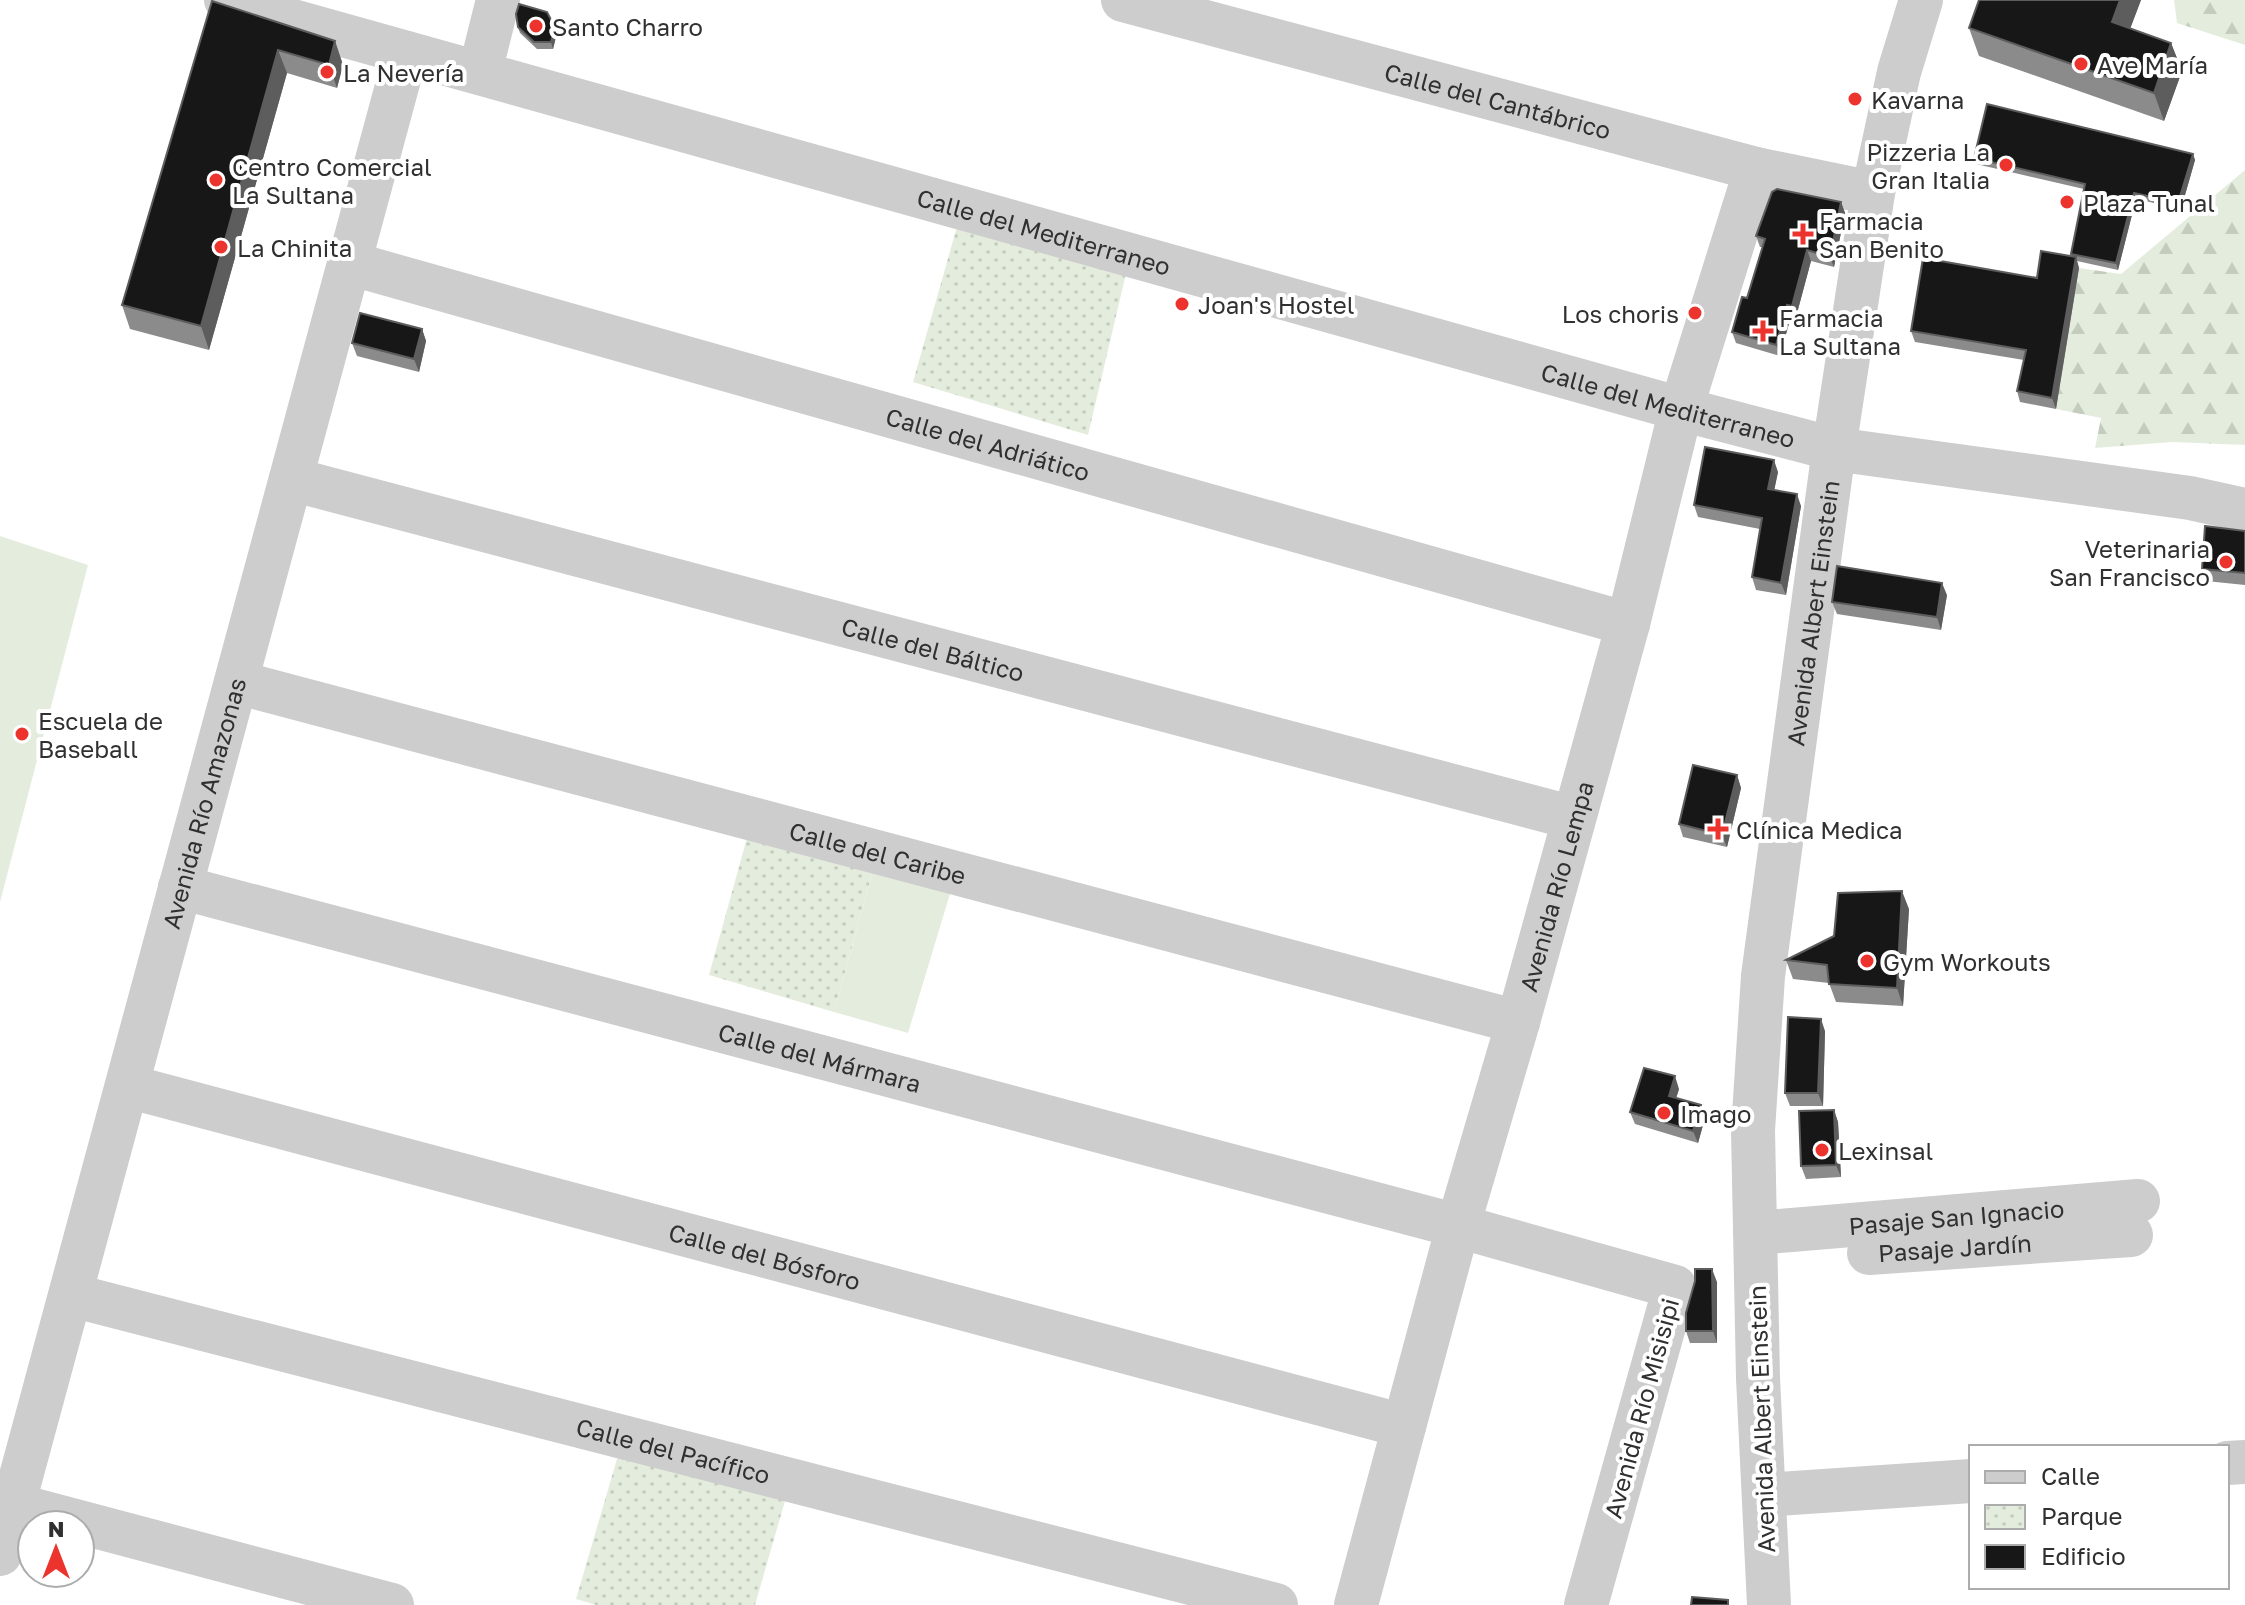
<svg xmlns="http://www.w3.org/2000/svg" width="2245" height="1605" font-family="'Golos Text',sans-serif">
<defs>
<pattern id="forest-firs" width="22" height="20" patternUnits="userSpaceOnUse" patternTransform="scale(2)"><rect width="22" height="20" fill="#e4eddd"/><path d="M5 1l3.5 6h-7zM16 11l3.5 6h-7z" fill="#c4ccbe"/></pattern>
<pattern id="park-dots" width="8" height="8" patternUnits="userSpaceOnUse" patternTransform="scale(2)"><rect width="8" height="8" fill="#e4eddd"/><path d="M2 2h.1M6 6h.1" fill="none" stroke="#c4ccbe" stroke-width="1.8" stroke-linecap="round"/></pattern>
</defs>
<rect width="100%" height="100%" fill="#fff"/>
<path fill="url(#forest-firs)" d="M2174 0H2245V45L2177 23Z
M2245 170V445L2172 442 2095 448 2101 418 2056 409 2079 268 2121 274Z"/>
<path fill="url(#park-dots)" d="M960 216 1129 261 1088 435 913 382Z
M750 827 875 863 834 1012 709 975Z
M624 1435 791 1480 755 1605H596L576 1599Z"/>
<path fill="#e4eddd" d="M0 536 88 565 0 902Z
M875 863 953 884 908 1033 834 1012Z"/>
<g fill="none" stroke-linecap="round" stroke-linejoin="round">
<g stroke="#cdcdcd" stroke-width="44">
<path id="s1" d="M226 0 282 18 1681 409 1834 449 2190 498 2245 510"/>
<path id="s2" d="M1123 0 1756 169 1873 193"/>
<path d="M480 72 498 0"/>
<path id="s3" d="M349 263 1628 624"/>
<path id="s4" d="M291 479 1574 818"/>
<path id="s5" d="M236 682 1518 1022"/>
<path id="s6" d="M180 887 1458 1226 1675 1287 1586 1605"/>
<path id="s7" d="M127 1086 1404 1426"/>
<path id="s8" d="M1755 1233 2138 1201"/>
<path id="s9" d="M1869 1253 2131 1235"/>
<path id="s10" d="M71 1295 1276 1605"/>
<path d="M2227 1463 2245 1462"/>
<path d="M1764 1495 1971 1481"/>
<path d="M0 1501 392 1605"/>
<path id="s11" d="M0 1554 406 53"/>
<path id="s12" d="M1356 1605 1458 1226 1518 1022 1628 624 1681 409 1756 169"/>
<path id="s13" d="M1769 1605 1758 1378 1753 1130 1763 976 1834 449 1873 193 1899 72 1921 0"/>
</g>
</g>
<path fill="#8b8b8b" d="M1979 0H2141L2130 29 2171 43 2182 71 2164 121 1979 56 1969 28Z
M212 1 335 41 343 65 337 88 287 73 209 350 130 329 122 305Z
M518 27H555L557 33 553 49H537L520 33Z
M2193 154 2195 160 2181 209 2136 199 2118 270 2077 261 2079 268 2056 409 2020 402 2017 391 2024 360 1915 342 1911 331 2037 278 2072 257 2071 254 2084 189 1976 164 1974 158Z
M1841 202 1845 213 1834 267 1811 261 1796 317 1791 316 1780 356 1736 343 1732 332 1747 298 1762 247H1760L1756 236Z
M422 329 426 341 419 372 357 356 352 343Z
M1778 472 1774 490 1801 506 1786 595 1756 590 1752 577 1760 529 1698 517 1694 505Z
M2245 531V585L2206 581 2202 569Z
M1947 595 1941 630 1837 614 1832 602Z
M1737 775 1741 788 1727 847 1683 837 1679 824Z
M1909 909 1903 1006 1836 1002 1829 983 1793 979 1786 960Z
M1825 1031 1823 1106H1790L1785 1093Z
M1679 1089 1676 1098 1701 1105 1705 1118 1698 1143 1635 1124 1630 1112Z
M1834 1110 1838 1122 1841 1177 1806 1179 1801 1166Z
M1717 1282V1343H1690L1686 1331Z"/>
<path fill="#5d5d5d" d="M2120 0H2141L2122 50 2112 22Z
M555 27 557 33 553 49 551 42Z
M335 41 343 65 337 88 329 65Z
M2171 43 2182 71 2164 121 2154 93Z
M278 50 287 73 209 350 201 326Z
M2193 154 2195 160 2181 209 2178 203Z
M2134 193 2136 199 2118 270 2116 263Z
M1841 202 1845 213 1834 267 1830 257Z
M1807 250 1811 261 1796 317 1792 306Z
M2076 257 2079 268 2056 409 2052 398Z
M1787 305 1791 316 1780 356 1776 345Z
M422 329 426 341 419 372 414 359Z
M1774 460 1778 472 1772 501 1768 489Z
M1797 494 1801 506 1786 595 1781 583Z
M1942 583 1947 595 1941 630 1937 617Z
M1737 775 1741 788 1727 847 1722 835Z
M1902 891 1909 909 1903 1006 1897 988Z
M1821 1019 1825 1031 1823 1106 1818 1093Z
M1675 1076 1679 1089 1673 1108 1669 1096Z
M1701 1105 1705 1118 1698 1143 1693 1131Z
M1834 1110 1838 1122 1841 1177 1836 1165Z
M1712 1269 1717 1282V1343L1713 1331Z"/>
<path fill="#171717" stroke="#5d5d5d" stroke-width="2" d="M1979 0H2120L2112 22 2171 43 2154 93 1969 28Z
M212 1 335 41 329 65 278 50 201 326 122 305Z
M519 4 547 12 555 27 551 42H534L518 27 516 14Z
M1987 104 2193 154 2178 203 2134 193 2116 263 2071 254 2085 184 1974 158Z
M1777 189 1841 202 1830 257 1807 250 1792 306 1787 305 1776 345 1732 332 1742 297 1747 298 1765 239 1756 236 1772 192Z
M2041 251 2076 257 2052 398 2017 391 2026 350 1911 331 1923 258 2037 278Z
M360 313 422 329 414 359 352 343Z
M1705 447 1774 460 1768 489 1797 494 1781 583 1752 577 1762 518 1694 505Z
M2205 526 2245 531V573L2202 569Z
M1837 566 1942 583 1937 617 1832 602Z
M1693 765 1737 775 1722 835 1679 824Z
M1902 891 1897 988 1829 984 1827 965 1786 960 1834 936 1838 893Z
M1788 1017 1821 1019 1818 1093H1785Z
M1644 1068 1675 1076 1669 1096 1701 1105 1693 1131 1630 1112Z
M1834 1110 1836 1165 1801 1166 1799 1111Z
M1695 1269H1712L1713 1331H1686V1313L1695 1281Z
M1692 1597 1728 1600V1605H1691Z"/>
<g fill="#ec332d" stroke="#fff" stroke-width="3">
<circle cx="536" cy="26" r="8"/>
<circle cx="2081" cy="64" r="8"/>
<circle cx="327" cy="72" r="8"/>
<circle cx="1855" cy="99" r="8"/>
<circle cx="2006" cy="165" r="8"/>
<circle cx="216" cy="180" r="8"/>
<circle cx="2067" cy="202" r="8"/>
<path d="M1799 222h8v8h8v8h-8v8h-8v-8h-8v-8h8z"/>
<circle cx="221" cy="247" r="8"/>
<circle cx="1182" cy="304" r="8"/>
<circle cx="1695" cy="313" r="8"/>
<path d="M1759 319h8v8h8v8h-8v8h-8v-8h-8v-8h8z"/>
<circle cx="2226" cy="562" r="8"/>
<circle cx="22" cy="734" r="8"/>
<path d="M1714 817h8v8h8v8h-8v8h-8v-8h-8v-8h8z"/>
<circle cx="1867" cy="961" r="8"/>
<circle cx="1664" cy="1113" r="8"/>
<circle cx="1822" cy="1150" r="8"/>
</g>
<g text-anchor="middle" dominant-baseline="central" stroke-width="8" stroke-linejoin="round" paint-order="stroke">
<g font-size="24" fill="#303030" stroke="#fff" text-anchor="start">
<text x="552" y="26">Santo Charro</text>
<text x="2097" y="64">Ave María</text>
<text x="343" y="72">La Nevería</text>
<text x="1871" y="99">Kavarna</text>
<text x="1990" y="151" text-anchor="end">Pizzeria La<tspan x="1990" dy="28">Gran Italia</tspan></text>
<text x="232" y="166">Centro Comercial<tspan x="232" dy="28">La Sultana</tspan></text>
<text x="2083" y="202">Plaza Tunal</text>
<text x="1819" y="220">Farmacia<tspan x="1819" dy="28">San Benito</tspan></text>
<text x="237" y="247">La Chinita</text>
<text x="1198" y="304">Joan's Hostel</text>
<text x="1679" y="313" text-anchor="end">Los choris</text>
<text x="1779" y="317">Farmacia<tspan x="1779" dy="28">La Sultana</tspan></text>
<text x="2210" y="548" text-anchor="end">Veterinaria<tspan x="2210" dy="28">San Francisco</tspan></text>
<text x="38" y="720">Escuela de<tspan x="38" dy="28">Baseball</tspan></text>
<text x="1736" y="829">Clínica Medica</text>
<text x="1883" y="961">Gym Workouts</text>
<text x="1680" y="1113">Imago</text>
<text x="1838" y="1150">Lexinsal</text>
</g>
<g font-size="24" fill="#303030" stroke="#fff">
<text stroke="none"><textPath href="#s2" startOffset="388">Calle del Cantábrico</textPath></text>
<text stroke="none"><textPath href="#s1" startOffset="850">Calle del Mediterraneo</textPath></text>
<text stroke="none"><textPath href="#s1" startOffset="1498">Calle del Mediterraneo</textPath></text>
<text stroke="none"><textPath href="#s3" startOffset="664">Calle del Adriático</textPath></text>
<text stroke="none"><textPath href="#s13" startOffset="996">Avenida Albert Einstein</textPath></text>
<text stroke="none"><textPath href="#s4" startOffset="664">Calle del Báltico</textPath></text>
<text stroke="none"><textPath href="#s11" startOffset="778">Avenida Río Amazonas</textPath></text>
<text stroke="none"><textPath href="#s5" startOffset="664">Calle del Caribe</textPath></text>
<text stroke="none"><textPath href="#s12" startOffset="746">Avenida Río Lempa</textPath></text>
<text stroke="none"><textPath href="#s6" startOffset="662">Calle del Mármara</textPath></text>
<text stroke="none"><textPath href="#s8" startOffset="202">Pasaje San Ignacio</textPath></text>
<text stroke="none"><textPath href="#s9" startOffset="86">Pasaje Jardín</textPath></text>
<text stroke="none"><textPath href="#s7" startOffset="660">Calle del Bósforo</textPath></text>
<text transform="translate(1641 1408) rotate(-75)">Avenida Río Misisipi</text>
<text transform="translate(1761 1419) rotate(-92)">Avenida Albert Einstein</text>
<text stroke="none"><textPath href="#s10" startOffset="622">Calle del Pacífico</textPath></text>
</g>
</g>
<rect x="1969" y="1445" width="260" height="144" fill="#ffffff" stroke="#acacac" stroke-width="2"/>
<rect x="1985" y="1471" width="40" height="12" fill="#cdcdcd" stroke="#acacac" stroke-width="2"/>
<text x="2041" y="1485" font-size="24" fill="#303030">Calle</text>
<rect x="1985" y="1505" width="40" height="24" fill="url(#park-dots)" stroke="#acacac" stroke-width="2"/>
<text x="2041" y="1525" font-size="24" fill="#303030">Parque</text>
<rect x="1985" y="1545" width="40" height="24" fill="#171717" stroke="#acacac" stroke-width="2"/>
<text x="2041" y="1565" font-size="24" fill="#303030">Edificio</text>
<g transform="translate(56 1549)"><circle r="38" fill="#ffffff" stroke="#acacac" stroke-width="2"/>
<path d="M0-6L14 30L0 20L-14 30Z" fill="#ec332d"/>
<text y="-12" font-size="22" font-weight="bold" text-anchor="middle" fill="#303030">N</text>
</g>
</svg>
